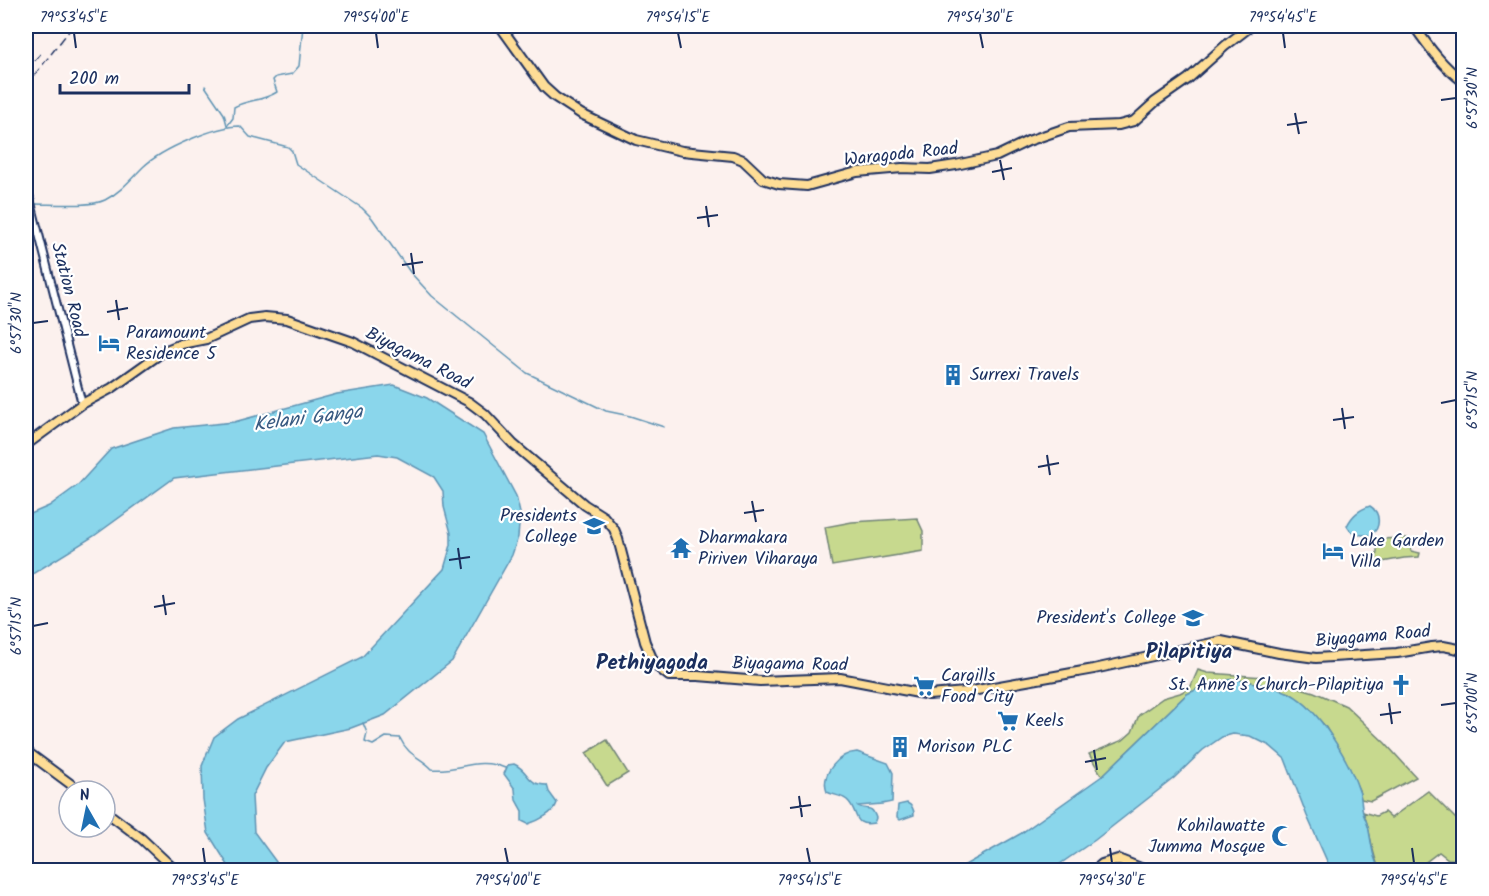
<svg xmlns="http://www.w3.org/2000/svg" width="1489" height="896" font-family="Kalam,sans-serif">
<rect width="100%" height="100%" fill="#fcf1ee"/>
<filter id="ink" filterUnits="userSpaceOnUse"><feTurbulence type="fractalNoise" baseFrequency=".0167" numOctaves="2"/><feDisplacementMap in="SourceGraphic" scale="12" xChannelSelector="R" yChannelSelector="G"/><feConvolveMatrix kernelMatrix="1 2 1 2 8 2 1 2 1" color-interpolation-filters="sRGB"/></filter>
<g filter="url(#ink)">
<path fill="#c7d98e" stroke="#718476" stroke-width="1.5" d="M917 518 923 531V551L832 566 825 527 852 522Z
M1407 538 1411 551 1420 553 1419 557 1404 558 1376 563 1378 539Z
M1198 670 1208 673 1264 677 1314 692 1346 706 1385 743 1416 777 1371 801 1361 799 1359 790 1342 754 1325 726 1307 706 1290 693 1255 683 1233 679 1187 694 1102 776 1089 754 1123 740 1132 732 1139 715 1163 698 1180 693 1190 688Z
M607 740 628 773 607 786 586 753Z
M1428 791 1463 826V870H1462V864L1456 859H1448L1439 852 1422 865 1426 870H1380C1370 851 1372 832 1363 812L1376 816 1384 812 1391 818Z"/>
<path fill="#8ad6eb" stroke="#5e93b3" stroke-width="1.5" d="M394 385 427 398 483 434 516 496 520 513 518 537 512 555 452 661 385 715 351 728 285 742 266 768 252 796 254 832 282 870H231L208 833 203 799 202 766 214 737 238 719 362 657 444 569 451 545V533L444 507 443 491 434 477 397 457 378 454 174 478 94 536 26 578V516L49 506 78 485 111 449 174 428 234 422 337 394Z
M1370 506C1381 513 1381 528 1371 535 1361 535 1352 536 1347 526 1352 515 1359 510 1370 506Z
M1233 679C1251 682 1274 685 1291 694 1319 709 1349 760 1359 791 1362 798 1361 806 1363 813 1365 819 1368 824 1369 831 1372 845 1372 857 1380 870H1331L1307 816 1285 759 1270 746 1250 736 1233 734 1222 737 1203 750 1174 778 1095 840 1051 870H956L1020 834 1102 776 1187 694 1206 685Z
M857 752 888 763 893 773 892 802 882 804 858 806C867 812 871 803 876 818L874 823C853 827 859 814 849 802 844 795 834 796 827 792 820 774 839 753 857 752Z
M514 764C530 771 526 785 547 785L549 792 557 803C554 813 538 821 528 824L522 821V811L516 800 515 789 504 774 508 765Z
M907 803C912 805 914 810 914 815L900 820 897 817 898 805Z"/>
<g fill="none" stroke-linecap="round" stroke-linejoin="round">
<path stroke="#5e93b3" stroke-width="1.5" d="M205 86 224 114 227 125
M227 126 233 118 234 107C249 99 261 102 277 92L273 80 276 77 292 74 299 66 303 26
M26 204H27
M35 204C52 204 91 207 105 200 121 192 131 179 143 167 162 149 215 126 240 126L250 137 288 147 292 151 296 164 362 208 372 218 410 272 432 296 527 373 606 411 630 416 664 427
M363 723 367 733 365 742 373 745 386 737 400 738C408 756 421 757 432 769 457 772 477 756 505 768"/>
<defs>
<path id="tertiary" d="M26 183 82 404"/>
<path id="primary" d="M500 26 544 87 555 97 581 114 636 140 682 151 733 156 743 160 763 179 779 184 807 186 857 172 902 168 930 169 956 165 997 156 1028 141 1069 127 1119 125 1134 121 1155 102 1188 79 1225 46 1251 26
M1414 26C1428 46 1443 67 1464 82
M26 445 82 404 112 388 164 351 181 344 206 339 249 319 265 317 287 319 353 342 469 402 485 414 513 444 585 505 604 517 614 529 618 539 645 642 655 665 669 676H698L760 681 840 678 929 695 966 692 1094 669 1221 641 1279 653 1316 658 1397 653 1432 647 1443 646 1464 650
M26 751 80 791
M105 811 142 839 175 870
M1095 870 1102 864 1118 859 1146 870"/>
</defs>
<use href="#tertiary" stroke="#1b2f5e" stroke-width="10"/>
<use href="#primary" stroke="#1b2f5e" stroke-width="12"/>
<use href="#tertiary" stroke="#fff" stroke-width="6"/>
<use href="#primary" stroke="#fedd96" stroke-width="8"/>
<path stroke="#1b2f5e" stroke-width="1.5" stroke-dasharray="9 4.5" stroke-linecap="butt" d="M26 71 43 51
M26 86 73 26"/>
</g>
</g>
<path fill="none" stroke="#1b2f5e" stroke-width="2" d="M74 33 76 48M376 33 378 48M678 33 681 48M980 33 983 48M1283 33 1285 48M1441 100 1456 98M1295 113 1299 134M1287 125 1307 122M1000 160 1004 180M992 172 1012 168M706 206 709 227M697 218 718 215M411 253 414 274M402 265 423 262M116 300 119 320M107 312 128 308M33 323 48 321M1441 403 1456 400M1342 408 1345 429M1333 420 1354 417M1047 455 1050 475M1038 467 1059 463M752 501 756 522M744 513 764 510M458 548 461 569M449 560 470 557M163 595 166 615M154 607 175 603M33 626 48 623M1389 703 1392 724M1441 705 1456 703M1380 715 1401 712M1094 750 1097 770M1085 762 1106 758M799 796 802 817M790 808 811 805M203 848 205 863M505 848 508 863M807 848 810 863M1110 848 1112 863M1412 848 1414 863"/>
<defs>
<symbol id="hotel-bare" viewBox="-9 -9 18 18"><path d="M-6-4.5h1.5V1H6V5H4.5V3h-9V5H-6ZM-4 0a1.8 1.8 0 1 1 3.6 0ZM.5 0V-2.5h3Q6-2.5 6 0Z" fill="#1f6fb2" stroke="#fff" stroke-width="2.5" paint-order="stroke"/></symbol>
<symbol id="building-bare" viewBox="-9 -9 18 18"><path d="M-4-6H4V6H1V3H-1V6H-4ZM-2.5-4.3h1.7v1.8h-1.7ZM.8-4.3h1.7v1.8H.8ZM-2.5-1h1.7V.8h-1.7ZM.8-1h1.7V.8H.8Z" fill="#1f6fb2" stroke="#fff" stroke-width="2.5" paint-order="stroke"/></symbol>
<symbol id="school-bare" viewBox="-9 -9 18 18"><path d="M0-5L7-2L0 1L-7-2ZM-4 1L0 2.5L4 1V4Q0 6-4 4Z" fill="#1f6fb2" stroke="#fff" stroke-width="2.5" paint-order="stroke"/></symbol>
<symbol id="temple-bare" viewBox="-9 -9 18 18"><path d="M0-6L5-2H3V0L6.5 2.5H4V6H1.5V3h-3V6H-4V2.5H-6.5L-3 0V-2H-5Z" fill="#1f6fb2" stroke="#fff" stroke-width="2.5" paint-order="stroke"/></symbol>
<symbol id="church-bare" viewBox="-9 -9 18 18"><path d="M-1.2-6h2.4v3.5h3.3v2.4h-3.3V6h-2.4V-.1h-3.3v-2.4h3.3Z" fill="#1f6fb2" stroke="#fff" stroke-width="2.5" paint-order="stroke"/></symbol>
<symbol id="supermarket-bare" viewBox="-9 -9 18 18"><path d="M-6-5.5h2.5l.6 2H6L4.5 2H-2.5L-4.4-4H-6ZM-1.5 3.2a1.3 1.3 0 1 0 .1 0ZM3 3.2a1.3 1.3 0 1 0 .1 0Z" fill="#1f6fb2" stroke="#fff" stroke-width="2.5" paint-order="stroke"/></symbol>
<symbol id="mosque-bare" viewBox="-9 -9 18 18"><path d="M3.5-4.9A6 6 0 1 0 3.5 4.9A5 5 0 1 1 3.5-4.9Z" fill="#1f6fb2" stroke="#fff" stroke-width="2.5" paint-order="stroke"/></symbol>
</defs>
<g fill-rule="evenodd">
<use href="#hotel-bare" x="94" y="328" width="30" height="30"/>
<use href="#building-bare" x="938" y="360" width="30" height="30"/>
<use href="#school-bare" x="579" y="511" width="30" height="30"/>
<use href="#temple-bare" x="666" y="533" width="30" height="30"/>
<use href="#hotel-bare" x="1318" y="536" width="30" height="30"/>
<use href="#school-bare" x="1178" y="603" width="30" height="30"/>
<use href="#church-bare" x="1386" y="670" width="30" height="30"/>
<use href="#supermarket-bare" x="909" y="671" width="30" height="30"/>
<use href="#supermarket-bare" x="993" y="706" width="30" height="30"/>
<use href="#building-bare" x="885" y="732" width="30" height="30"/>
<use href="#mosque-bare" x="1267" y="821" width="30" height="30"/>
</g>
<g text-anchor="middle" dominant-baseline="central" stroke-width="4.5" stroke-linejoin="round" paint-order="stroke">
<g font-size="18" fill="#1b2f5e" stroke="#fff">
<text transform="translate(901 155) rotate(-6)">Waragoda Road</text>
<text transform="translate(68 290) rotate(76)">Station Road</text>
<text transform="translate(418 359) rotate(27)">Biyagama Road</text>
<text transform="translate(1373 637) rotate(-5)">Biyagama Road</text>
<text transform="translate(790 665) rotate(1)">Biyagama Road</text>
</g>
<g font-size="18" fill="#1b2f5e" stroke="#fff" text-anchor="start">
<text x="126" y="333">Paramount<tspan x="126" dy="21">Residence 5</tspan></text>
<text x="970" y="375">Surrexi Travels</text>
<text x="577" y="516" text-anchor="end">Presidents<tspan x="577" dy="21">College</tspan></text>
<text x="698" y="538">Dharmakara<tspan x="698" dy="21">Piriven Viharaya</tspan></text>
<text x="1350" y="541">Lake Garden<tspan x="1350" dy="21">Villa</tspan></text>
<text x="1176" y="618" text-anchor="end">President's College</text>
<text x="941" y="676">Cargills<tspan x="941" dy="21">Food City</tspan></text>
<text x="1384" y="685" text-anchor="end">St. Anne’s Church-Pilapitiya</text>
<text x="1025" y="721">Keels</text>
<text x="917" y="747">Morison PLC</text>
<text x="1265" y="826" text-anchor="end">Kohilawatte<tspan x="1265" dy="21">Jumma Mosque</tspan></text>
</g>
<g font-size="20" font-style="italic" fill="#375981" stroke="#fff">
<text transform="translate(308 419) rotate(-7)">Kelani Ganga</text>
</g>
<g font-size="21" font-weight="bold" fill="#1b2f5e" stroke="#fff">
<text x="1189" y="652">Pilapitiya</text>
<text x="652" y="663">Pethiyagoda</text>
</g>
</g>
<rect width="1489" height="896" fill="none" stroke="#fff" stroke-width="66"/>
<g transform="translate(87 809) rotate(351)"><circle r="28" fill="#ffffff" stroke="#a4acbf" stroke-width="1.5"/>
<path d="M0-4.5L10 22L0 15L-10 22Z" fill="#1f6fb2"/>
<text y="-9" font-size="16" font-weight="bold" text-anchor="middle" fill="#1b2f5e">N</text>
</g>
<path d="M60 84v9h129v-9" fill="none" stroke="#1b2f5e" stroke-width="3"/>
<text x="69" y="84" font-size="18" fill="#1b2f5e" stroke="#ffffff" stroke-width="4.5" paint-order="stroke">200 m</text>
<rect x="33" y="33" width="1423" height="830" fill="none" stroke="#1b2f5e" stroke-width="2"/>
<g font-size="15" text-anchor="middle" fill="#1b2f5e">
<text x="74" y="22">79°53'45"E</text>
<text x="376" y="22">79°54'00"E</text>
<text x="678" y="22">79°54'15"E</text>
<text x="980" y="22">79°54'30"E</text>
<text x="1283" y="22">79°54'45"E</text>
<text transform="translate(1472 98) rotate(-90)" y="5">6°57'30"N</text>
<text transform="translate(16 323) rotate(-90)" y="5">6°57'30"N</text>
<text transform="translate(1472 400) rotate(-90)" y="5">6°57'15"N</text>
<text transform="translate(16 626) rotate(-90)" y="5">6°57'15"N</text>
<text transform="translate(1472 703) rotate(-90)" y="5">6°57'00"N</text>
<text x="205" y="885">79°53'45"E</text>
<text x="508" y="885">79°54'00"E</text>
<text x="810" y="885">79°54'15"E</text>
<text x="1112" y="885">79°54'30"E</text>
<text x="1414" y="885">79°54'45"E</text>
</g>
</svg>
